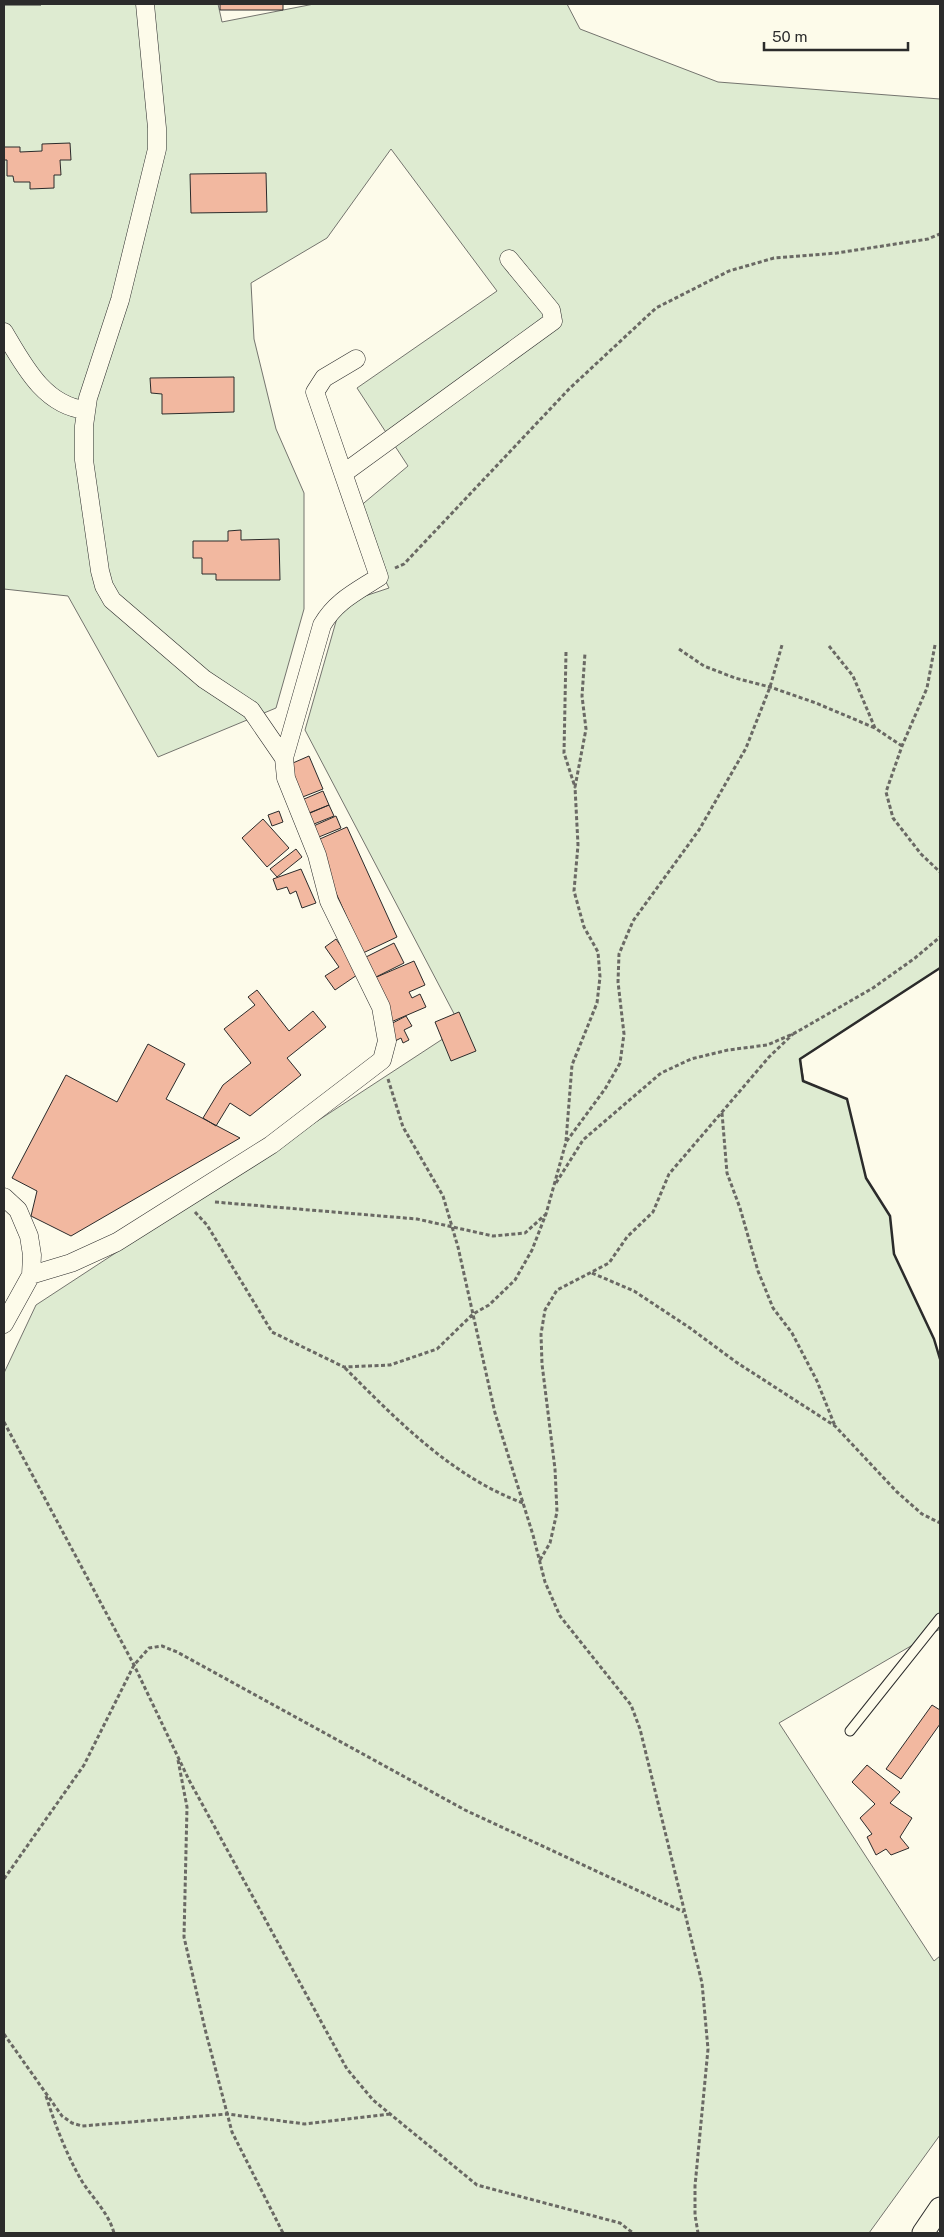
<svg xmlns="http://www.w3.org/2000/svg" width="944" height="2237" font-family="'Public Sans',sans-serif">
<rect width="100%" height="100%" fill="#fdfbea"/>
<path fill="#deebd1" stroke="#74746e" d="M4 4H218L222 22 314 4H567L580 29 718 82 940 99V968L800 1059 804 1081 847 1099 866 1178 890 1216 894 1254 934 1339 940 1359V1629L779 1723 934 1961 940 1956V2135L869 2233H4V1373L36 1305 461 1027 305 730 341 604 389 588 352 513 408 466 357 388 497 291 391 149 327 238 251 283 254 339 276 429 304 493V609L276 708 158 757 68 596 4 589Z"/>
<path fill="#f2b8a0" stroke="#2b2b2b" d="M4 4H40L41 5H4Z
M213 4H283V10H220V4Z
M70 143 71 160H60L61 175H54V188L30 189V182H14L13 176H7V160H4V147H20V152L42 151V144Z
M266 173 267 212 191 213 190 174Z
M234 377V412L162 414V394L151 393 150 378Z
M241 530V540L279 539 280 580H216V574H202V558H193V541H228V531Z
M309 756 323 789 300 798 286 766Z
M323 791 329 805 303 816 297 802Z
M329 805 334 816 309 826 304 815Z
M279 811 283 822 272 826 268 815Z
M336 816 341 828 314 839 309 828Z
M263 819 289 848 267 867 242 838Z
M347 827 397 937 363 953 313 842Z
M296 849 302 857 277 877 270 869Z
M301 869 316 903 302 908 296 891 290 894 287 887 277 890 273 879Z
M336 939 360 973 335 990 325 976 339 967 325 947Z
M394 943 404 963 372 979 362 959Z
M414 961 425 985 409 992 412 998 420 994 426 1007 391 1022 372 979Z
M257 990 289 1031 313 1011 326 1027 287 1058 301 1075 250 1116 230 1103 216 1126 203 1118 223 1085 251 1063 224 1029 255 1005 248 997Z
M459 1012 476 1051 451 1061 435 1022Z
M406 1016 412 1026 404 1030 409 1040 403 1043 401 1038 395 1041 387 1026Z
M148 1044 185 1064 166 1099 240 1138 71 1236 31 1216 37 1191 12 1178 66 1075 117 1102Z
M932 1705 940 1710V1724L901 1779 886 1769Z
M867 1765 900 1792 890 1803 912 1818 900 1837 909 1848 891 1855 886 1849 876 1855 867 1837 872 1834 860 1818 875 1804 852 1782Z"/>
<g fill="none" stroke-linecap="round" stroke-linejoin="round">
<defs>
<path id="service" d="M850 1731 940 1618"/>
<path id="minor" d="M145 4 157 128V149L120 300 88 398 84 426V460L100 571 104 586 112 600 204 679 251 710 284 758
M4 332C23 364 44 406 86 410
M344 473 553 321 551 310 509 259
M4 1197 18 1210 29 1236 32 1255 31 1275 4 1324
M31 1275 71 1263 117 1242 271 1145 382 1060 387 1041 381 1007 329 901 317 855 286 778 284 758 322 625C336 601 356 592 379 577L315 392 324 378 356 359"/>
<path id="tertiary" d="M923 2233 940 2208"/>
</defs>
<use href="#service" stroke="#2b2b2b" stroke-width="11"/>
<use href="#minor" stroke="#2b2b2b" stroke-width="19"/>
<use href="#tertiary" stroke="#2b2b2b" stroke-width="23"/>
<path stroke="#6a6964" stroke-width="3" stroke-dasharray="4 2.5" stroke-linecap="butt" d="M395 568 404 564 569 389 656 308 729 271 774 258 837 253 928 239 940 234
M935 645 927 688 902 746 886 792 893 818 921 854 940 872
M829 646 853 676 875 728 902 746
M679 649 704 666 735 678 770 687 816 703 875 728
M566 652 564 753 575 787 586 729 582 696 585 653
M388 1079 403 1127 443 1196 458 1247 495 1413 533 1535 545 1582 560 1616 631 1705 640 1729 702 1983 708 2049 695 2186V2215L698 2233
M722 1113 727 1173 740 1208 758 1271 773 1308 792 1333 817 1381 835 1426
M566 1141 572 1065 597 1003 600 977 598 952 584 927 574 891 578 845 575 787
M556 1183 583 1140 661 1073 691 1059 728 1050 767 1045 793 1034 873 988 915 958 940 937
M215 1202 417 1219 493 1236 525 1233 546 1214
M195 1212 207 1225 272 1332 344 1367 390 1365 437 1349 473 1314 489 1305 515 1280 532 1250 546 1214 566 1142 605 1089 620 1063 624 1034 618 982 619 954 633 921 699 830 746 748 770 687 782 645
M592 1273 634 1291 690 1328 736 1362 835 1426 897 1492 922 1514 940 1523
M345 1368C397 1420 452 1477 523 1503
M4 1422 134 1665 189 1780 347 2069 373 2100 477 2185 620 2223 633 2233
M540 1560 550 1543 557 1512 555 1469 542 1364 541 1334 545 1310 557 1290 609 1263 627 1237 653 1212 669 1174 769 1057 793 1034
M178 1760 187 1807 184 1937 205 2029 232 2132 283 2233
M4 1879 84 1765 134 1665 149 1648 162 1646 177 1652 465 1810 684 1912
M4 2034 62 2116 72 2123 82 2126 227 2114 305 2124 391 2114
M46 2096C55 2124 65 2151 80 2178 91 2197 108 2211 114 2233"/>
<use href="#service" stroke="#fdfbea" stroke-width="9"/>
<use href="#minor" stroke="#fdfbea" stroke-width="18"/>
<use href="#tertiary" stroke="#fdfbea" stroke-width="21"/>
<path stroke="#2b2b2b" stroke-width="2.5" d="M940 968 800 1059 803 1081 847 1099 866 1178 890 1216 894 1254 934 1339 940 1359"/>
</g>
<rect width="944" height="2237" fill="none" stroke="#2b2b2b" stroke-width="10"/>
<path d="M764 42v8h144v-8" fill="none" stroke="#2b2b2b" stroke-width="2.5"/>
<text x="772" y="42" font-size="15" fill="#2b2b2b" stroke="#fdfbea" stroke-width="4" paint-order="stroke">50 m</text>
</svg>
